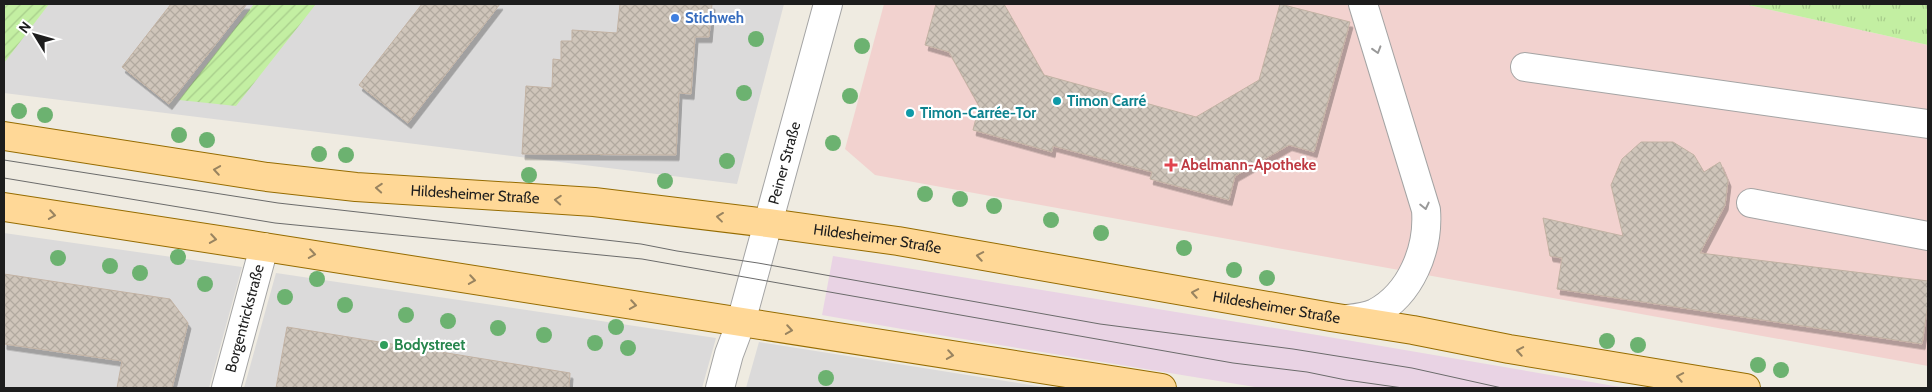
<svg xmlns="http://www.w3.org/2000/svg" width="1932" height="392" font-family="Cabin,sans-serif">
<defs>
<pattern id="grass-tufts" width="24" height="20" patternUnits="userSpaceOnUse" patternTransform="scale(1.25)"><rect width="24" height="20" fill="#c3efa2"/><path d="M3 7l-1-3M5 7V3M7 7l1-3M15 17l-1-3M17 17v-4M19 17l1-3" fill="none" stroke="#a7cc8b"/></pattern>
<pattern id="garden-furrows" width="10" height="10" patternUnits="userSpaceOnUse" patternTransform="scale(1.25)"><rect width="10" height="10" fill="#c3efa2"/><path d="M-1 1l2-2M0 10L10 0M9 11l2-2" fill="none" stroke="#a7cc8b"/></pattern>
<pattern id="building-cross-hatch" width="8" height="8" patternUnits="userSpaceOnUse" patternTransform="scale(1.25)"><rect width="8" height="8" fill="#cfc5ba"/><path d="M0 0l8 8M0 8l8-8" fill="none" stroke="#b1a99f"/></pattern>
<filter id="shadow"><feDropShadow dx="3" dy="5.5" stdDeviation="0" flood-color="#0004"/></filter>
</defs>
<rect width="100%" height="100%" fill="#efebe1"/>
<path fill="#dbdada" d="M4 4H784L737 184 4 93Z
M4 233 242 267 209 388H4Z
M276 273 716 338 702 388H244Z
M759 342 1050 388H746Z"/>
<path fill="#f2d2cf" d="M884 4H1744L1928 45V366L875 175 845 149Z"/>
<path fill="#e9d3e4" d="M833 256 1317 335 1626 388H1261L902 329 822 315Z"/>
<path fill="url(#grass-tufts)" d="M1744 4H1928V45Z"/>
<path fill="url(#garden-furrows)" d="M4 4H49L4 63Z
M254 4H316L236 106 179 100Z"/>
<path fill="url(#building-cross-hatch)" stroke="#c2b2a3" filter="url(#shadow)" d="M171 4H247L169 104 122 67Z
M422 4H500L408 123 359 85Z
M620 4H712L709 37H695L691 94 679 93 676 155 522 154 526 86 552 88 553 59 561 60V41H572V30L617 33Z
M936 4H1004L1044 75 1196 117 1259 80 1280 4 1350 22 1314 152 1289 145 1235 176 1229 200 1150 179 1152 172 1053 146 1052 152 973 130 979 106 949 52 925 45Z
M1641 142H1673L1694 155 1704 172 1720 162 1728 181 1725 205 1700 253 1928 281V303L1922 344 1557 289 1562 258 1550 256 1543 218 1623 236 1611 185 1622 159Z
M4 274 170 299 188 323 172 388H117L122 361 4 344Z
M287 327 570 373 569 388H276Z"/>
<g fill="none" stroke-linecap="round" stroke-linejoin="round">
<defs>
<g id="minor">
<path d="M1525 67 1928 124"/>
<path d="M1751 203 1928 236"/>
<path d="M1348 319C1357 318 1366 317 1375 313 1411 294 1429 249 1426 210L1363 4"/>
<path id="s1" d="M226 388 264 247"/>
<path id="s2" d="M720 388 729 354 741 322 828 4"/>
</g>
<g id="major">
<path id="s3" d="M4 136 267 177 356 187 594 202 768 223 898 241 1331 317 1413 330 1509 349 1746 388"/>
<path d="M4 207 264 247 1162 388"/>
</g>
</defs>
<use href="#minor" stroke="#a4a4a4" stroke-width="30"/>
<use href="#major" stroke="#966c00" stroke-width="30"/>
<use href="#minor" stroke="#fff" stroke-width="28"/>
<use href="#major" stroke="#ffd897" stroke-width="28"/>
<path stroke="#6b6b6b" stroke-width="1" d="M4 160 278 203 641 244 677 251 758 263 1100 324 1293 349 1412 368 1502 388
M4 178 275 223 642 259 1233 363 1307 372 1346 380 1403 388"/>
</g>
<g fill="#6cb270">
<circle cx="756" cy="39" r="8"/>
<circle cx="862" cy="46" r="8"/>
<circle cx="744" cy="93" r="8"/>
<circle cx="850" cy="96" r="8"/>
<circle cx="19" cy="111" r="8"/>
<circle cx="45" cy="115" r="8"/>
<circle cx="179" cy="135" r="8"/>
<circle cx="207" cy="140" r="8"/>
<circle cx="833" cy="143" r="8"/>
<circle cx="319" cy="154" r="8"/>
<circle cx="346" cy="155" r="8"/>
<circle cx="727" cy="161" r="8"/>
<circle cx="529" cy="175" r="8"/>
<circle cx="665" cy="181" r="8"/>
<circle cx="925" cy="194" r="8"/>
<circle cx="960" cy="199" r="8"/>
<circle cx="994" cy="206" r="8"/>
<circle cx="1051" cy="220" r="8"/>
<circle cx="1101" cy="233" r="8"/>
<circle cx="1184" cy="248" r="8"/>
<circle cx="178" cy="257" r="8"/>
<circle cx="58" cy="258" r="8"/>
<circle cx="110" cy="266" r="8"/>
<circle cx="1234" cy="270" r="8"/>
<circle cx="140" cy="273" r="8"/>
<circle cx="1267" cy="278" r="8"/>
<circle cx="317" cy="279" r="8"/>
<circle cx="205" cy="284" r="8"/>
<circle cx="285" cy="297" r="8"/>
<circle cx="345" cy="305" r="8"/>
<circle cx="406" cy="315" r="8"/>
<circle cx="448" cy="321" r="8"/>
<circle cx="616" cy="327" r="8"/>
<circle cx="498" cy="328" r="8"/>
<circle cx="544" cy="335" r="8"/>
<circle cx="1607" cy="341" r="8"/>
<circle cx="595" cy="343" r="8"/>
<circle cx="1638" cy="345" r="8"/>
<circle cx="628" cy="348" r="8"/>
<circle cx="1758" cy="365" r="8"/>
<circle cx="1781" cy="370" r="8"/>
<circle cx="826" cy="378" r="8"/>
</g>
<defs><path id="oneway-chevron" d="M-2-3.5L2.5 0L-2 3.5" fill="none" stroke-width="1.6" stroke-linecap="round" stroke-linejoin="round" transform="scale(1.25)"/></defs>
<g stroke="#999">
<use href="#oneway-chevron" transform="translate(1377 50) rotate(73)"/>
<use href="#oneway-chevron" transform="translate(1425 206) rotate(77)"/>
</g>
<g stroke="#998460">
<use href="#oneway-chevron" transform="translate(217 170) rotate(-171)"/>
<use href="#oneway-chevron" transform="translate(379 188) rotate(-176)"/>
<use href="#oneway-chevron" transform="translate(558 200) rotate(-176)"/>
<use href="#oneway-chevron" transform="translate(52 215) rotate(9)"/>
<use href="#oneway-chevron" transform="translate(720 217) rotate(-173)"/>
<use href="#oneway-chevron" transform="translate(213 239) rotate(9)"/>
<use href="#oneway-chevron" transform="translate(312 254) rotate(9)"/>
<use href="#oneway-chevron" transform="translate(980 256) rotate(-170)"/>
<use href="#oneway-chevron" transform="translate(472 280) rotate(9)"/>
<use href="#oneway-chevron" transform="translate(1195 293) rotate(-170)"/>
<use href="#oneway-chevron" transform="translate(633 305) rotate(9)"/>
<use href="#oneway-chevron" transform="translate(789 330) rotate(9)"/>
<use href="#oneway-chevron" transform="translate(1520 351) rotate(-170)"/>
<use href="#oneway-chevron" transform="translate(950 355) rotate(9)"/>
<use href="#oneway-chevron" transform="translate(1680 377) rotate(-170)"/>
</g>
<circle fill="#3f7fe0" stroke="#fff" stroke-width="2" cx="675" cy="18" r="5"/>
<g fill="#0f9aa8" stroke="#fff" stroke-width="2">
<circle cx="1057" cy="101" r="5"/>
<circle cx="910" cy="113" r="5"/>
</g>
<path fill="#e0444e" stroke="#fff" stroke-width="2" d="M1168.5 157.5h5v5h5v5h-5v5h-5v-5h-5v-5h5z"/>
<circle fill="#2e9e5b" stroke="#fff" stroke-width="2" cx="384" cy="345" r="5"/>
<g text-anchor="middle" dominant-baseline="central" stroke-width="4.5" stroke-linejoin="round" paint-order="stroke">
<g font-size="15" font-weight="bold" fill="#366cbe" stroke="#fff" text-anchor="start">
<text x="685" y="18">Stichweh</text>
</g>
<g font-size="15" font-weight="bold" fill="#0d838f" stroke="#fff" text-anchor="start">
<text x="1067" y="101">Timon Carré</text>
<text x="920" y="113">Timon-Carrée-Tor</text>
</g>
<g font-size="15" fill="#1d1d1d" stroke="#fff">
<text stroke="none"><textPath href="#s2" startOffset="234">Peiner Straße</textPath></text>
<text stroke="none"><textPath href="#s3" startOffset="475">Hildesheimer Straße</textPath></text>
<text stroke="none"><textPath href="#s3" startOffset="880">Hildesheimer Straße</textPath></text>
<text stroke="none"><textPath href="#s3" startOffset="1285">Hildesheimer Straße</textPath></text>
<text stroke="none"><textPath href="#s1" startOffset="72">Borgentrickstraße</textPath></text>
</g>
<g font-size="15" font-weight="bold" fill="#be3a42" stroke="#fff" text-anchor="start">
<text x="1181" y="165">Abelmann-Apotheke</text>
</g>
<g font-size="15" font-weight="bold" fill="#27864d" stroke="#fff" text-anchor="start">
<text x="394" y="345">Bodystreet</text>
</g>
</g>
<rect width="1932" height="392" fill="none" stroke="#1d1d1d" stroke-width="10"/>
<g transform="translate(35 35) rotate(307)" stroke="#ffffff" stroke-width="4" paint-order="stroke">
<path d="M0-4L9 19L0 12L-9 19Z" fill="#1d1d1d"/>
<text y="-8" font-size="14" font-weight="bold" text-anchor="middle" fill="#1d1d1d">N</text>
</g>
</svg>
